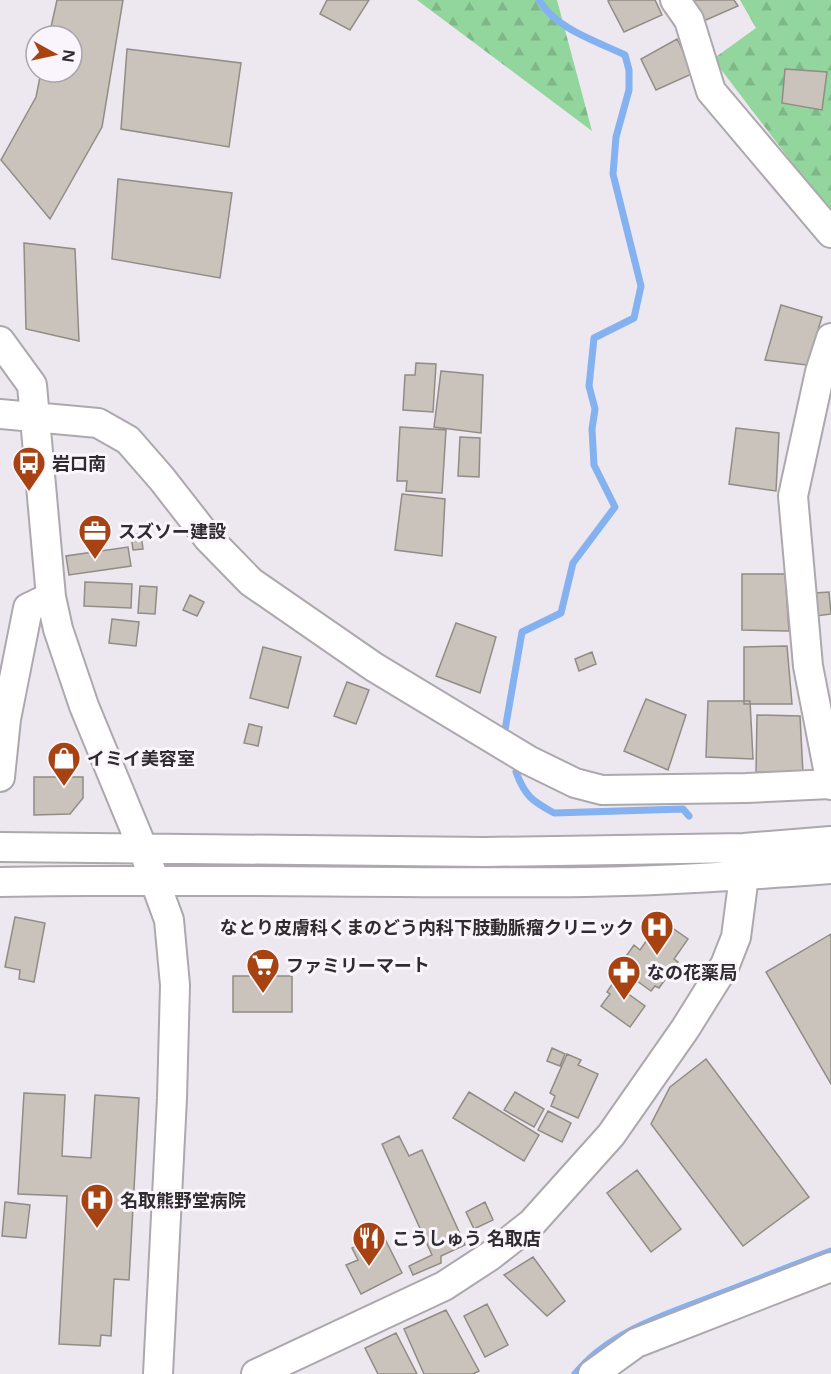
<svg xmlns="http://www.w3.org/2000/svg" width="831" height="1374" font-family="'Noto Sans','Noto Sans JP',sans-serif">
<defs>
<pattern id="forest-firs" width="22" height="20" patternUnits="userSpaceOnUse" patternTransform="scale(1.5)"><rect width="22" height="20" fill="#92d59d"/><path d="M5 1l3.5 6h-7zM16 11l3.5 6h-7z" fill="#7eb788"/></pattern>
</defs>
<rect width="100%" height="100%" fill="#ede7ef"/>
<path fill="url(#forest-firs)" d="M417 0H557L592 131Z
M740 0H831V214L713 59 756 28Z"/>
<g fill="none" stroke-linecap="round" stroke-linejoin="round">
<path stroke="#84b1f0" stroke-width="7" d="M505 730 522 632 561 613 573 563 615 507 594 465 592 429 595 409 589 386 594 338 634 318 641 286 613 174 616 137 629 90V70L625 55C596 41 556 29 539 0
M516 772C525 796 532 801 554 813L683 809 689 816
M575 1374C610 1330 669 1314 719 1294 756 1280 793 1265 831 1251"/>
</g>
<path fill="#c9c3bc" stroke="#918c85" stroke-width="1.5" d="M57 0H123L102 127 50 219 1 160 36 97 41 72H72V36H49Z
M327 0H369L350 30 320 14Z
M610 0H655L662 15 624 32 608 1Z
M688 0H734L738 6 699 23Z
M677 39 694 73 656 90 641 59Z
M127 49 241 63 229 147 121 129Z
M785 69 827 72 822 110 782 103Z
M118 179 232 193 220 278 112 259Z
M24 243 75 249 79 341 26 329Z
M781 305 822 317 807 365 765 360Z
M416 363 436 364 433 412 403 410 405 375H415Z
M441 371 483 375 481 433 434 427Z
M400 427 446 430 442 493 406 491 407 481H397Z
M736 428 779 433 776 491 729 484Z
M460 437 480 438 479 477 458 476Z
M402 494 445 499 442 556 395 550Z
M141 534 143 549 133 550 131 535Z
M128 547 131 566 69 575 66 556Z
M742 574H785L789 631 742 630Z
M85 582 132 584 131 608 84 606Z
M140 586 157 587 155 614 138 613Z
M829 592 831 614 816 616 814 593Z
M190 595 204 602 197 616 183 610Z
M112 619 139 622 136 646 109 643Z
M456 623 496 637 480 693 436 676Z
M787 646 792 704H744V647Z
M263 647 301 657 288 708 250 698Z
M592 652 596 664 579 671 575 659Z
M347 682 369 690 356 724 334 716Z
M646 699 686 715 668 770 624 751Z
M708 701H750L753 759 706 757Z
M757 715 800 716 803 774 756 772Z
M249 724 262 727 258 746 244 743Z
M34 777H83V798L70 814 34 815Z
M15 917 45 923 34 982 19 979 20 970 5 967Z
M661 920 688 939 674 959 678 962 659 988 655 986 651 991 626 973 631 964 624 959 634 945 640 950Z
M831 934V1084L766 972Z
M233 976H292V1012H233Z
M613 983 645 1006 630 1027 601 1006 610 994 607 992Z
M552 1048 565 1054 560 1066 547 1061Z
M567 1054 581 1060 578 1065 598 1074 578 1118 551 1106 555 1096 550 1093Z
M706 1059 809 1197 743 1246 651 1124 670 1087Z
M469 1092 539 1135 524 1161 453 1118Z
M515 1092 544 1109 534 1127 504 1110Z
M24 1093 65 1095 62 1156 91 1158 95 1095 139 1098 129 1280 114 1279 111 1336 101 1335 100 1346 59 1344 67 1196 18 1194Z
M548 1111 571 1123 562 1142 538 1130Z
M399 1136 409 1156 422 1150 465 1245 441 1256V1263L413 1275 409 1266 432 1255 382 1144Z
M637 1170 681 1229 651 1252 607 1193Z
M5 1202 30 1205 26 1238 2 1236Z
M485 1202 493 1220 474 1229 466 1212Z
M382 1233 402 1273 361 1294 346 1265 358 1260 352 1248Z
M533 1257 565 1301 547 1316 504 1275Z
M487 1304 508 1345 485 1357 464 1316Z
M446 1310 479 1371 473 1374H424L404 1329Z
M396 1333 417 1374H378L365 1348Z"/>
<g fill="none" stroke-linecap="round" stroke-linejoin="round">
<defs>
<path id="minor" d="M675 0 689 20 711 91 831 233
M0 341 32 385 51 597 58 629 84 706 143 849 169 920 175 985 172 1098 158 1374
M0 414 98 423 128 440 162 479 208 538 251 582 374 667 528 760 575 783 602 790 746 788 831 784V785
M0 718 6 719 0 777
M6 719 28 608 51 597
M831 784 808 666 793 496 820 372 831 338
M0 847 485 852 744 848 831 841
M0 882C195 878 391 884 586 882 668 881 750 875 831 869
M256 1374 444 1286 490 1256 532 1223 611 1135 685 1029 725 965 736 937 744 876
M593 1374 636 1343 831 1267"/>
</defs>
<use href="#minor" stroke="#ada7ae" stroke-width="32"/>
<use href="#minor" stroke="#fff" stroke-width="28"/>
</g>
<defs>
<symbol id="bus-pin" viewBox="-11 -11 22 30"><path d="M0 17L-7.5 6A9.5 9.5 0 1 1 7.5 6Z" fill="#a74313" stroke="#faf5fc"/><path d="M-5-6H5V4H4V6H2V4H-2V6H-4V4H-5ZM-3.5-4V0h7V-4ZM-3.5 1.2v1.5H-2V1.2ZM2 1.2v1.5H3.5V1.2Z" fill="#fff"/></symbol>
<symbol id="office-pin" viewBox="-11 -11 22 30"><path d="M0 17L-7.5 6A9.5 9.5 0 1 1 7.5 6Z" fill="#a74313" stroke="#faf5fc"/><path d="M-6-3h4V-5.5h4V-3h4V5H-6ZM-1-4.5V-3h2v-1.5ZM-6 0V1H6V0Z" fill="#fff"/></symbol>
<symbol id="shop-pin" viewBox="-11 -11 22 30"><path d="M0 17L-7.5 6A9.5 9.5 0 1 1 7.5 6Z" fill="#a74313" stroke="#faf5fc"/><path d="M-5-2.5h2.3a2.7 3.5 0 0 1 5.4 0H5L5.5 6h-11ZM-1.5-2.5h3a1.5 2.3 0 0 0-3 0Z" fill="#fff"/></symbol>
<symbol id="hospital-pin" viewBox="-11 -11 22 30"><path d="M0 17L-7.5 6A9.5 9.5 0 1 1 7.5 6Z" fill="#a74313" stroke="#faf5fc"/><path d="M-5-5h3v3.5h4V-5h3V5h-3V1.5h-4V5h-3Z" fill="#fff"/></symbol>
<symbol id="supermarket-pin" viewBox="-11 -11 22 30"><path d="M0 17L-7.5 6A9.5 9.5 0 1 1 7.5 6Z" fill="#a74313" stroke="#faf5fc"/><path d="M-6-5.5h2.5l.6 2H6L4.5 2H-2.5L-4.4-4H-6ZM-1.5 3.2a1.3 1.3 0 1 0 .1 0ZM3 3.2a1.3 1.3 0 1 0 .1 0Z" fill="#fff"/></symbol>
<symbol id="pharmacy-pin" viewBox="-11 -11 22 30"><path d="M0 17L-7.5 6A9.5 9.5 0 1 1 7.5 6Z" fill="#a74313" stroke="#faf5fc"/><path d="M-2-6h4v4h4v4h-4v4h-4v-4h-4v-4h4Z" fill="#fff"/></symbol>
<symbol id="restaurant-pin" viewBox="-11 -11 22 30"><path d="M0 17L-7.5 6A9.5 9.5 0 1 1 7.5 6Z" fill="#a74313" stroke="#faf5fc"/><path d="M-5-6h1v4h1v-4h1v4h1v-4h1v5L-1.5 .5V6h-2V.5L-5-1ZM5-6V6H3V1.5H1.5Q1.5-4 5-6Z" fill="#fff"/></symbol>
</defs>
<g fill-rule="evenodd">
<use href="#bus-pin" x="10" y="444" width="38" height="52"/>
<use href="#office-pin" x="76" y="512" width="38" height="52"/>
<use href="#shop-pin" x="45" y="739" width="38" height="52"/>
<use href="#hospital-pin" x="638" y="908" width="38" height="52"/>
<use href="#supermarket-pin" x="244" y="946" width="38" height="52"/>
<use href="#pharmacy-pin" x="605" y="953" width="38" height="52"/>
<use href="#hospital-pin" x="78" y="1181" width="38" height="52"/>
<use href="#restaurant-pin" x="350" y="1219" width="38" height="52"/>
</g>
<g text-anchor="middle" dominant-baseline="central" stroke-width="6" stroke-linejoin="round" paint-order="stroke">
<g font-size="18" font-weight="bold" fill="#2e2c2f" stroke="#faf5fc" text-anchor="start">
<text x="52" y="463">岩口南</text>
<text x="118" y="531">スズソー建設</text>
<text x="87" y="758">イミイ美容室</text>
<text x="634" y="927" text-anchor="end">なとり皮膚科くまのどう内科下肢動脈瘤クリニック</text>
<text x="286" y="965">ファミリーマート</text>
<text x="647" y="972">なの花薬局</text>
<text x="120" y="1200">名取熊野堂病院</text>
<text x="392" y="1238">こうしゅう 名取店</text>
</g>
</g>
<g transform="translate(54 54) rotate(98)"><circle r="28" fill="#faf5fc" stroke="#a8a5aa" stroke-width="1.5"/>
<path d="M0-4.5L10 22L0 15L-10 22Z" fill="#a74313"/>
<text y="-9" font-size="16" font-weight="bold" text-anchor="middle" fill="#2e2c2f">N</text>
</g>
</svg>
